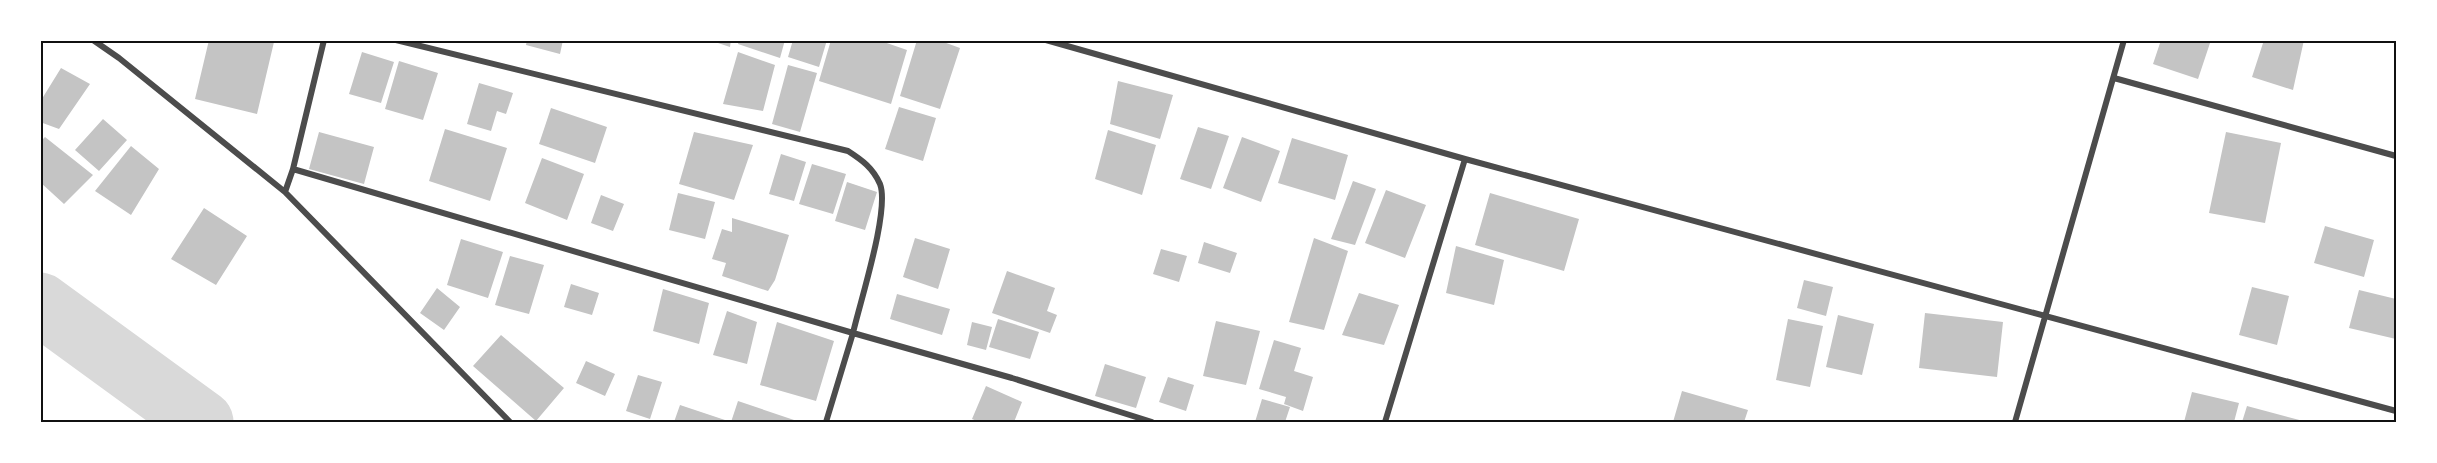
<svg xmlns="http://www.w3.org/2000/svg" width="2437" height="463" font-family="'IBM Plex Serif',serif">
<rect width="100%" height="100%" fill="#fff"/>
<g fill="none" stroke-linecap="round" stroke-linejoin="round">
<path stroke="#d9d9d9" stroke-width="63" d="M40 304 202 422"/>
</g>
<path fill="#c4c4c4" d="M209 40 274 42 257 114 195 99Z
M527 40H563L560 54 526 45Z
M709 40H731L730 47Z
M739 40H785L780 58 738 44Z
M793 40H827L819 67 788 57Z
M831 40H878L907 50 891 104 819 81Z
M917 40H938L960 48 940 109 900 96Z
M2161 40H2211L2198 79 2153 64Z
M2264 40H2304L2293 90 2252 77Z
M362 52 394 62 381 103 349 94Z
M738 52 775 65 763 111 723 104Z
M399 61 438 73 423 120 385 109Z
M788 65 817 73 800 132 772 124Z
M61 68 90 84 59 129 40 122V102Z
M1118 81 1173 95 1160 139 1110 124Z
M479 83 513 93 506 114 497 111 491 131 467 124Z
M899 107 936 118 923 161 885 149Z
M551 108 607 127 595 163 539 144Z
M103 119 127 140 99 171 75 150Z
M1198 127 1229 136 1211 189 1180 179Z
M445 129 507 148 490 201 429 181Z
M1108 130 1156 145 1142 195 1095 179Z
M319 132 374 147 364 184 309 169Z
M694 132 753 145 734 200 679 184Z
M2226 132 2281 143 2265 223 2209 213Z
M45 137 93 175 64 204 40 182V142Z
M1242 137 1280 151 1261 202 1223 188Z
M1292 138 1348 155 1335 200 1278 183Z
M131 146 159 169 131 215 95 191Z
M781 154 806 162 794 201 769 194Z
M542 158 584 174 567 220 525 203Z
M812 164 846 174 833 214 799 204Z
M1353 181 1376 189 1355 245 1331 239Z
M847 182 877 192 865 230 835 221Z
M1386 190 1426 205 1405 258 1365 243Z
M678 193 715 202 705 239 669 230Z
M1490 193 1579 219 1564 271 1475 245Z
M601 195 624 204 613 231 591 223Z
M204 208 247 236 216 285 171 259Z
M732 218 789 235 775 280 768 291 722 276 726 263 712 259 722 229 732 232Z
M2325 226 2374 240 2364 277 2314 263Z
M915 238 950 249 938 289 903 277Z
M1314 238 1348 251 1324 330 1289 322Z
M461 239 503 252 488 298 447 285Z
M1204 242 1237 253 1230 273 1198 263Z
M1456 246 1504 260 1494 305 1446 293Z
M1161 249 1187 256 1179 282 1153 274Z
M510 256 544 265 529 314 495 305Z
M1007 271 1055 288 1047 311 1057 315 1050 333 992 313Z
M1804 280 1833 287 1826 316 1797 308Z
M571 284 599 293 592 315 564 307Z
M2252 287 2289 296 2277 345 2239 335Z
M437 288 460 307 444 330 420 313Z
M663 289 709 303 699 344 653 331Z
M2359 290 2396 299V339L2349 328Z
M1359 293 1399 305 1384 345 1342 335Z
M897 294 950 309 942 335 890 319Z
M727 311 757 322 747 364 713 355Z
M1925 313 2003 322 1997 377 1919 368Z
M1838 315 1874 324 1862 375 1826 367Z
M998 319 1039 332 1030 359 989 347Z
M1788 319 1823 326 1810 387 1776 380Z
M1216 321 1260 331 1246 385 1203 376Z
M777 322 834 341 816 401 760 385Z
M972 322 992 327 986 350 967 345Z
M501 335 564 388 536 421 473 366Z
M1274 340 1301 348 1294 371 1313 377 1303 411 1284 404 1286 397 1259 389Z
M586 361 615 374 605 396 576 383Z
M1105 364 1146 377 1136 408 1095 396Z
M638 375 662 382 650 419 626 411Z
M1168 377 1194 385 1186 411 1159 402Z
M986 386 1022 402 1014 422H979L972 419Z
M1682 391 1748 410 1744 422H1673Z
M2192 392 2239 403 2234 422H2184Z
M1262 399 1290 407 1285 422H1255Z
M738 401 797 421V422H731Z
M680 405 725 420V422H674Z
M2247 406 2307 422H2242Z"/>
<g fill="none" stroke-linecap="round" stroke-linejoin="round">
<path stroke="#4c4c4c" stroke-width="6" d="M93 40 119 58 285 192 510 422
M396 40 848 151C862 160 873 168 880 184 890 210 860 302 853 333L1012 378 1152 422
M1046 40 1465 159 2396 411
M2114 78 2396 156
M293 169 853 333 826 422
M285 192 293 169 324 40
M1385 422 1465 159
M2015 422 2124 40"/>
</g>
<rect width="2437" height="463" fill="none" stroke="#ffffff" stroke-width="84"/>
<rect x="42" y="42" width="2353" height="379" fill="none" stroke="#111" stroke-width="2"/>
</svg>
